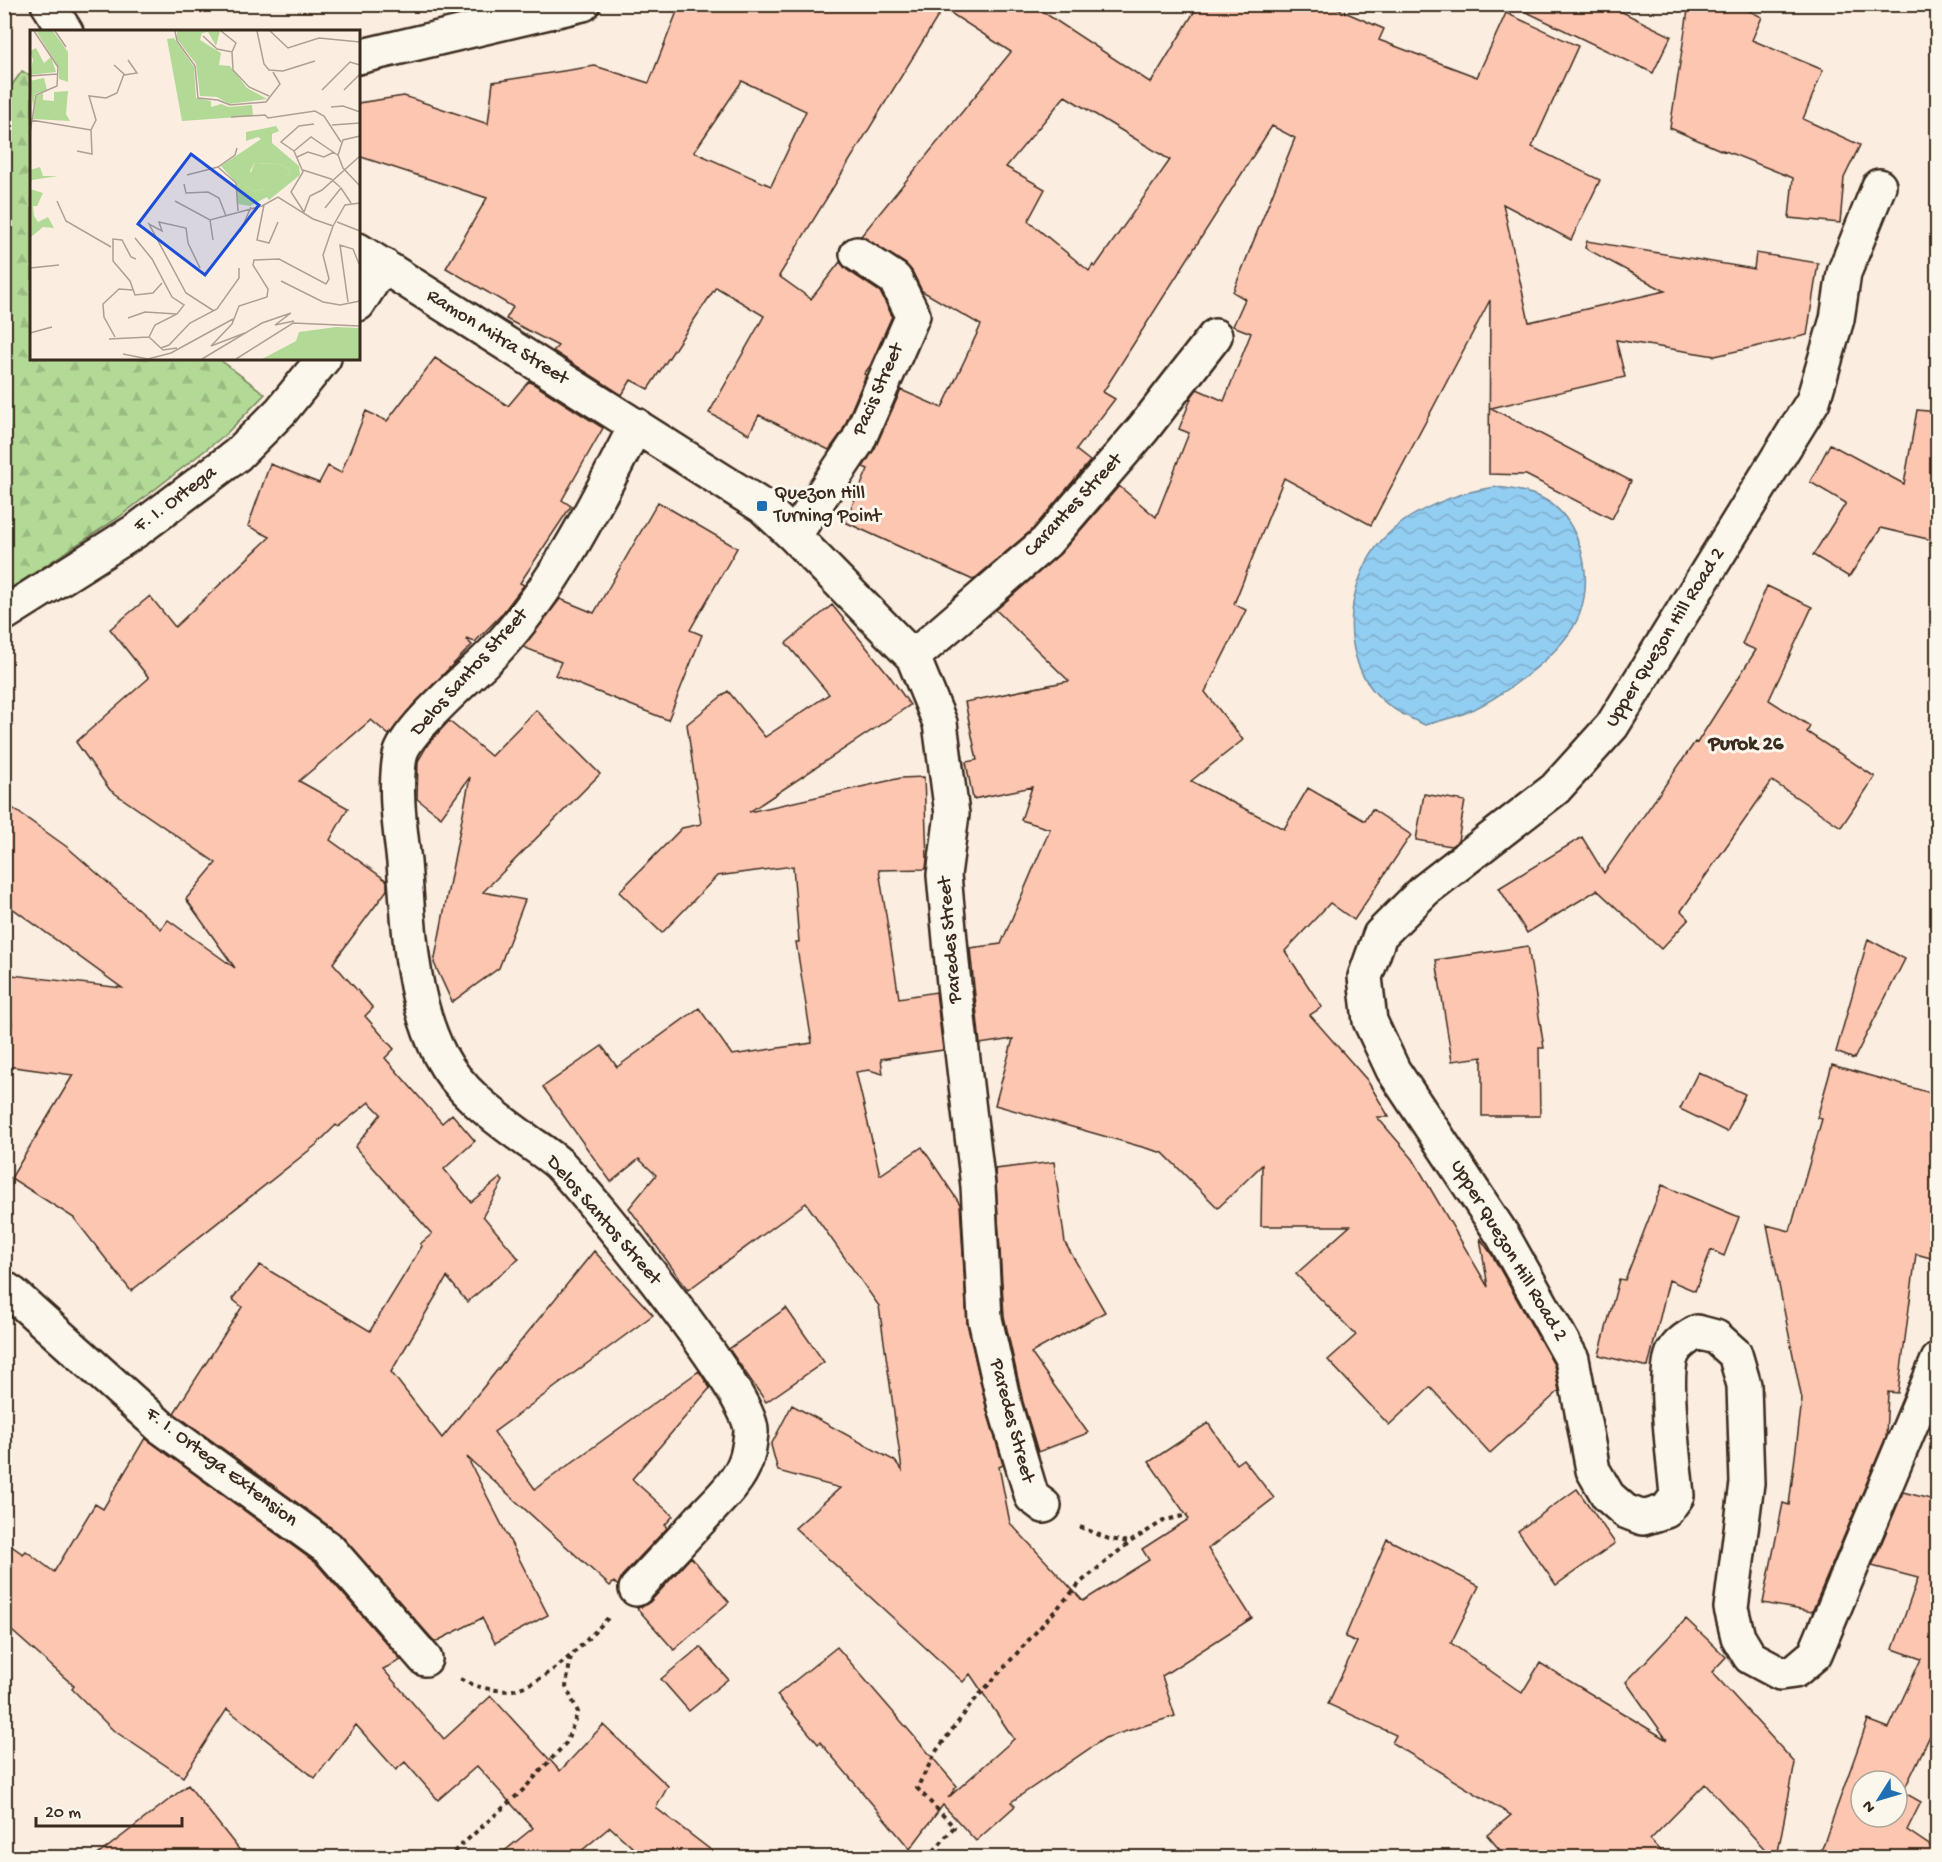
<svg xmlns="http://www.w3.org/2000/svg" width="1942" height="1862" font-family="'Gochi Hand',sans-serif">
<defs>
<pattern id="forest-firs" width="22" height="20" patternUnits="userSpaceOnUse" patternTransform="scale(1.5)"><rect width="22" height="20" fill="#b2da96"/><path d="M5 1l3.5 6h-7zM16 11l3.5 6h-7z" fill="#9abb81"/></pattern>
<pattern id="water-waves" width="16" height="10" patternUnits="userSpaceOnUse" patternTransform="scale(1.5)"><rect width="16" height="10" fill="#92cdf2"/><path d="M0 5q4-4 8 0t8 0" fill="none" stroke="#7fb0cf"/></pattern>
</defs>
<rect width="100%" height="100%" fill="#fbede0"/>
<filter id="ink" filterUnits="userSpaceOnUse"><feTurbulence type="fractalNoise" baseFrequency=".0167" numOctaves="2"/><feDisplacementMap in="SourceGraphic" scale="12" xChannelSelector="R" yChannelSelector="G"/><feConvolveMatrix kernelMatrix="1 2 1 2 8 2 1 2 1" color-interpolation-filters="sRGB"/></filter>
<g filter="url(#ink)">
<path fill="url(#forest-firs)" stroke="#76825a" stroke-width="1.5" d="M22 71 32 77V358L219 359 265 394 226 434 118 518 5 592 4 96Z"/>
<path fill="url(#water-waves)" stroke="#6f8c9d" stroke-width="1.5" d="M1496 487C1536 491 1563 501 1578 541 1587 565 1588 589 1580 613 1566 653 1498 701 1460 715 1448 719 1436 722 1425 725 1405 716 1386 707 1372 689 1339 647 1348 579 1382 540 1410 510 1457 492 1496 487Z"/>
<path fill="#fdc6b1" stroke="#3b2a1e" stroke-width="1.5" fill-rule="evenodd" d="M680 4H1031L1151 83 1199 4H1326L1384 29 1379 40 1477 77 1506 13 1578 46 1532 147 1600 180 1571 240 1503 204 1529 322 1665 291 1585 248 1587 241 1754 269 1756 253 1818 263 1807 335 1715 356 1616 340 1625 377 1491 408 1631 481 1612 519 1526 475 1489 474 1490 300 1371 525 1284 478 1234 604 1246 610 1205 692 1243 740 1191 781 1284 829 1308 788 1365 821 1372 809 1411 835 1354 920 1330 903 1285 951 1322 1007 1310 1015 1367 1080 1389 1117H1377L1413 1159 1488 1287 1480 1238 1492 1255 1554 1365 1559 1391 1490 1453 1430 1387 1389 1425 1328 1360 1356 1335 1296 1274 1350 1226H1261L1262 1165 1218 1208 1163 1153 995 1105 1013 1039 980 1044 970 948 1001 944 1050 829 1021 820 1032 787 973 799 966 762 977 760 965 702 1069 681 996 610 1060 554 1119 486 1156 517 1189 433 1179 429 1192 396 1197 389 1224 401 1251 333 1233 326 1245 299 1233 292 1295 138 1272 126 1103 392 1115 399 1076 450 1090 461 1033 529 973 580 845 522 868 469 863 467 875 448 901 390 942 408 981 325 922 291 912 271 906 264 861 236 1011 52 943 8 779 276 811 299 840 262 847 270 880 292 892 316 870 366 864 374 866 375 842 432 829 450 759 415 749 434 709 413 764 316 716 287 648 389 631 380 622 395 553 351 558 346 506 319 513 307 446 268 487 198 358 156V103L404 96 488 124 493 82 595 66 649 83ZM742 81 806 111 771 186 694 152ZM1065 96 1170 160 1095 267 1093 265 1089 271 1028 221 1045 189 1006 167Z
M1510 4H1606L1671 36 1653 73Z
M1689 4H1735L1762 17 1752 40 1823 70 1803 119 1860 145 1844 178 1840 223 1789 218 1793 178 1723 150V151L1670 128Z
M435 358 508 406 529 381 603 428 562 500 571 506 520 583 524 585 501 615 475 642 466 639 472 645 413 705 389 735 371 720 299 781 348 808 330 840 387 881V890L333 963 373 1008 365 1016 394 1049 385 1058 442 1123 452 1114 475 1141 444 1169 471 1202 500 1178 503 1181 483 1216 519 1259 467 1302 447 1277 391 1372 442 1438 594 1251 653 1315 494 1432 535 1489 699 1371 710 1388 632 1479 673 1516 665 1525 667 1528 622 1576 618 1586 614 1582 610 1586 467 1457 548 1615 495 1643 482 1618 435 1642 340 1534 174 1413 242 1307 232 1299 260 1265 370 1331 422 1246 420 1244 432 1234 355 1147 381 1114 369 1102 338 1127 336 1125 316 1145 131 1291 74 1218 11 1178 73 1075 7 1066 12 1022 4 1021V974L122 988 4 902V802L67 847 161 929 168 920 235 968 186 899 216 863 110 790 76 742 149 678 110 629 150 596 175 627 270 537 248 526 270 464 319 483 328 466 341 473 366 411 387 421Z
M1917 410 1938 412V518L1932 540 1881 528 1849 577 1813 555 1846 503 1810 482 1830 444 1904 484Z
M658 502 737 548 690 630 702 635 668 720 555 675 561 662 523 647 560 599 594 613Z
M1767 586 1812 607 1769 700 1810 726 1807 732 1875 777 1841 827 1772 781 1681 911 1689 919 1661 949 1597 890 1527 933 1499 888 1582 837 1604 873 1695 742 1697 743 1756 650 1742 644Z
M832 605 889 675 910 705 749 812 901 778 924 777 927 859 926 869 879 870 899 998 936 992 943 1050 881 1059 883 1074 869 1070 856 1072 880 1175 922 1147 960 1204 967 1323 987 1411 1003 1465 999 1467 1010 1523 1083 1601 1149 1560 1142 1549 1189 1519 1149 1462 1208 1423 1236 1464 1243 1459 1274 1498 1208 1549 1252 1618 1162 1676 1175 1716 1105 1738 1011 1802 1015 1806 976 1841 943 1805 910 1849 820 1742 818 1744 777 1695 837 1647 957 1786 948 1798 1014 1739 970 1674 963 1682 795 1528 840 1488 778 1471 771 1445 792 1405 895 1461 902 1470 879 1306 806 1203 688 1290 629 1208 656 1175 639 1159 611 1182 543 1087 602 1046 617 1067 699 1008 732 1055 812 1043 796 942H799L793 866 717 876 662 933 619 892 682 828 701 824 687 724 728 691 765 737 829 694 786 643Z
M536 710 600 774 483 892 525 900 499 968 452 1002 434 963 470 777 441 817 417 799 418 761 428 744 449 721 491 756Z
M1424 794 1465 801 1458 841 1451 846 1416 840Z
M1868 939 1905 959 1854 1059 1836 1052Z
M1528 946 1544 1048H1539L1540 1116H1482V1057L1452 1061 1436 960Z
M1832 1065 1938 1095V1260L1916 1254 1898 1393 1888 1392 1886 1437 1812 1612 1763 1603 1783 1503 1789 1505 1802 1400 1767 1225 1790 1231 1822 1119 1817 1118Z
M1698 1072 1745 1094 1727 1132 1680 1109Z
M1054 1162 1065 1243 1105 1312 1031 1353 1088 1433 1038 1452 1023 1402 1004 1316 995 1169Z
M1662 1185 1739 1217 1724 1256 1711 1250 1695 1291 1669 1280 1648 1367 1599 1355 1619 1279 1625 1280Z
M786 1308 824 1362 766 1402 729 1349Z
M145 1438 316 1563 401 1660 383 1669 444 1739 491 1696 560 1771 603 1725 668 1786 656 1808 720 1857H643L610 1827 574 1857H497L533 1828 477 1766 438 1800 405 1762 396 1770 356 1725 315 1778 227 1709 183 1777 113 1730 72 1689 74 1686 4 1624V1541L23 1554 26 1551 54 1572 95 1504 103 1509Z
M1577 1489 1615 1543 1556 1585 1518 1531Z
M1903 1492 1938 1501V1719L1903 1792 1921 1802 1907 1830 1938 1851V1857H1819L1868 1720 1889 1728 1921 1659 1893 1649 1918 1578 1872 1566ZM1861 1781H1897V1817H1861Z
M1387 1539 1479 1586 1451 1643 1522 1693 1540 1663 1667 1740 1626 1682 1686 1619 1726 1657 1712 1672 1795 1763 1777 1857H1772L1705 1784 1650 1840 1666 1857H1506L1487 1835 1511 1815 1392 1743 1396 1735 1328 1704 1357 1642 1345 1637Z
M691 1557 729 1602 674 1650 636 1607H642L650 1602Z
M700 1647 728 1679 689 1711 661 1679Z
M188 1785 245 1857H95Z"/>
<g fill="none" stroke-linecap="round" stroke-linejoin="round">
<defs>
<path id="street" d="M48 4 66 32
M358 57 583 4
M1879 186 1844 273 1837 319 1813 401 1612 726 1555 789 1425 890 1380 935 1365 977 1370 1021 1393 1070 1503 1236 1572 1359 1593 1470 1608 1496 1625 1511 1643 1518 1666 1511 1677 1496C1675 1469 1662 1373 1673 1353 1678 1343 1687 1338 1697 1332L1716 1337 1735 1354 1744 1385 1747 1483 1731 1608 1738 1637 1750 1657 1780 1673 1795 1671 1815 1654 1938 1360
M358 250 762 506 794 536 913 657 940 723 952 814 944 875 954 984 978 1186 985 1319 1005 1407 1032 1497 1044 1506
M358 304 383 265
M794 536 858 441 913 315 895 279 857 254
M4 614 137 530 237 455 281 411 324 358
M913 657 1046 542 1143 429 1215 336
M4 1288 13 1294 161 1427 329 1549 425 1659
M636 1589C657 1566 678 1544 699 1521 715 1503 738 1484 746 1460 749 1452 750 1441 751 1432 755 1397 591 1197 559 1164 549 1155 536 1147 525 1139 493 1116 458 1090 440 1055 410 996 409 926 404 862 400 827 394 791 400 756 404 731 474 673 494 652 555 587 596 504 636 425"/>
</defs>
<use href="#street" stroke="#3b2a1e" stroke-width="38"/>
<path stroke="#3b2a1e" stroke-width="4" stroke-dasharray="4.5 4.5" stroke-linecap="butt" d="M1080 1527 1109 1539 1130 1542
M460 1679C472 1686 499 1693 513 1690 551 1680 582 1645 608 1618
M447 1858 524 1789 566 1743 578 1712 566 1687 571 1656
M928 1858 954 1827 917 1788 937 1750 973 1702 1081 1582 1130 1542 1165 1520 1188 1515"/>
<use href="#street" stroke="#fbf7ec" stroke-width="33"/>
</g>
</g>
<rect fill="#1f6fb2" stroke="#fbf7ec" stroke-width="2" x="756" y="500" width="12" height="12" rx="3"/>
<g text-anchor="middle" dominant-baseline="central" stroke-width="6" stroke-linejoin="round" paint-order="stroke">
<g font-size="20" fill="#3b2a1e" stroke="#fbf7ec">
<text transform="translate(497 338) rotate(32)">Ramon Mitra Street</text>
<text transform="translate(879 390) rotate(-66)">Pacis Street</text>
<text transform="translate(176 500) rotate(-37)">F. I. Ortega</text>
<text transform="translate(1074 506) rotate(-47)">Carantes Street</text>
<text transform="translate(1666 638) rotate(-58)">Upper Quezon Hill Road 2</text>
<text transform="translate(470 673) rotate(-48)">Delos Santos Street</text>
<text transform="translate(951 940) rotate(-95)">Paredes Street</text>
<text transform="translate(603 1221) rotate(49)">Delos Santos Street</text>
<text transform="translate(1508 1251) rotate(59)">Upper Quezon Hill Road 2</text>
<text transform="translate(1011 1421) rotate(75)">Paredes Street</text>
<text transform="translate(221 1468) rotate(37)">F. I. Ortega Extension</text>
</g>
<g font-size="20" fill="#3b2a1e" stroke="#fbf7ec" text-anchor="start">
<text x="774" y="494">Quezon Hill<tspan x="774" dy="23">Turning Point</tspan></text>
</g>
<g font-size="21" font-weight="bold" fill="#3b2a1e" stroke="#fbf7ec">
<text x="1746" y="745">Purok 26</text>
</g>
</g>
<g transform="translate(30 30)">
<rect width="330" height="330" fill="#fbede0"/>
<path d="M6 1H23L38 22V52L29 49V38ZM6 18 14 33 21 27 26 42 0 45 3 30 0 21ZM14 48 17 60 5 64 3 77 0 51ZM38 61 36 84 40 91 3 89 6 66 13 63V70L24 71V62ZM225 133 249 134 261 140 258 145 239 149 234 159 224 161 215 156Z" fill="#b2da96"/>
<path d="M147 1H190L186 16 178 2 172 3 170 10 191 23 189 35 200 36 217 58 237 69 199 74 187 67 170 66 166 34 147 9ZM144 8 164 37 166 68 181 71V77L191 74 199 77 222 75 223 86 152 91 137 9ZM246 96 249 101 242 104V113L269 136 270 145 239 170 237 167 220 176 207 174V154L191 136 231 109 228 107 216 111V102ZM225 133 249 134 261 140 258 145 234 147V159L224 161 216 156 223 148 220 141ZM0 112V140L10 137 13 146H28L2 150 0 155ZM0 159 13 163 7 176H3L4 186 8 192 18 187 24 198 13 197 1 207Z" fill="#b2da96" fill-rule="evenodd"/>
<path d="M306 297 330 298V329H232L266 311 269 302Z" fill="#b2da96"/>
<path fill="none" stroke="#ae9f92" stroke-width="1.5" d="M25 1 36 17M145 1 147 11 165 36 168 68 188 70 200 75 236 72 250 54 243 42M227 1 234 34 239 40 253 41 285 31M240 1 258 18 289 8 330 12M173 6 187 19 202 22 206 13 191 1M202 22 203 40 219 57 239 66M94 45 107 43 98 30M0 46 27 44M292 60 320 32 330 35M314 60 330 44M301 77 313 76 330 82M201 87 235 85 238 88 285 81 294 86 311 112M1 90 61 100M302 95 330 93M0 103 6 65 27 56 28 37 4 1M330 106 313 110 308 125 313 138 330 156M47 121 62 124 61 100 66 90 59 66 76 68 87 63 94 44 84 35M264 121 273 142 261 162 274 182 280 166 292 160 330 126M264 121 281 107 309 126M264 121 251 112 269 96 284 94M267 127 278 122 294 127 304 122M188 137 206 153 208 181M273 140 301 149 310 157M157 145 188 137 205 125 207 118M154 154 156 163 178 162 189 168 196 186M27 171 36 191 81 217M145 171 180 190 232 176 248 167 283 189 303 196M234 175 227 210 239 213 248 192M295 178 311 158 321 173M180 190 183 210M307 192 330 201M303 196 315 175 330 173M210 202 221 177M105 208 122 229 142 267 154 275 147 284 125 295 119 307M106 229 101 227 92 210 83 209V231L100 251 105 265 123 263 132 253M0 238 29 235M170 238 158 213 156 198 129 192 132 201 119 194 156 263 184 281M251 251 293 272 310 275 330 271M318 272 310 215 323 219 329 234M261 283 245 295 264 291M98 288 115 282 147 284M0 303 22 297M215 303 181 316 202 294 209 276 237 267 238 259 223 235 224 230 249 229 296 254 299 249 293 225 303 196M85 307 74 287 73 274 89 259 103 260M119 307 133 320 147 318M79 309 119 307M131 318 139 315 160 293 187 279 209 248V238M93 324 118 329M118 329 141 323 203 289M172 329 232 293 261 283M206 329 263 293 330 296"/>
<path fill="#1d4ed8" fill-opacity="0.15" stroke="#1d4ed8" stroke-width="3" d="M161 124 229 175 175 245 108 194Z"/>
<rect width="330" height="330" fill="none" stroke="#3b2a1e" stroke-width="3"/>
</g>
<rect width="1942" height="1862" fill="none" stroke="#fbf7ec" stroke-width="24"/>
<rect x="12" y="12" width="1918" height="1838" fill="none" stroke="#3b2a1e" stroke-width="2" filter="url(#ink)"/>
<g transform="translate(1879 1799) rotate(233)"><circle r="28" fill="#fbf7ec" stroke="#aea59a" stroke-width="1.5"/>
<path d="M0-4.5L10 22L0 15L-10 22Z" fill="#1f6fb2"/>
<text y="-9" font-size="16" font-weight="bold" text-anchor="middle" fill="#3b2a1e">N</text>
</g>
<path d="M36 1817v9h146v-9" fill="none" stroke="#3b2a1e" stroke-width="3"/>
<text x="45" y="1817" font-size="18" fill="#3b2a1e" stroke="#fbf7ec" stroke-width="4.5" paint-order="stroke">20 m</text>
</svg>
